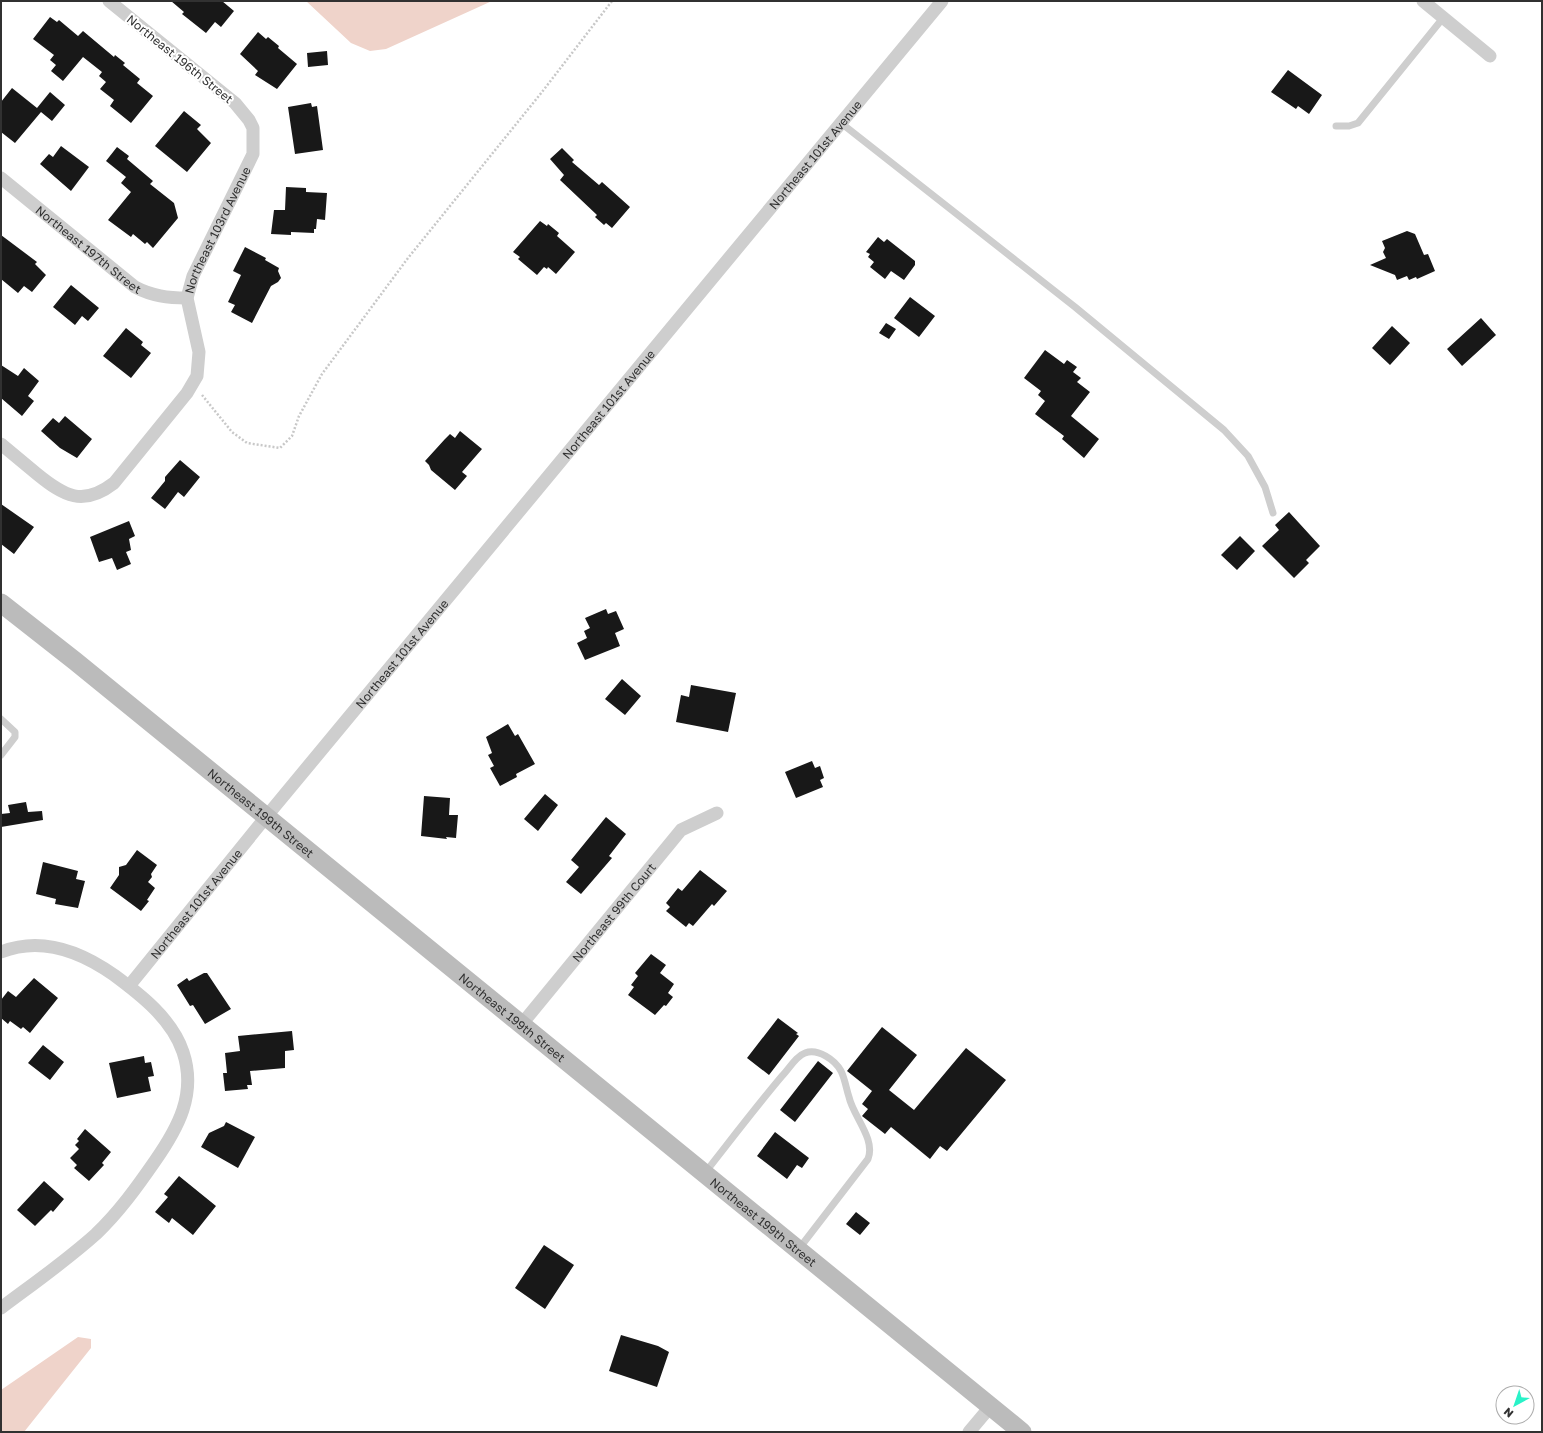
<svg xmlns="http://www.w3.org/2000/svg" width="1543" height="1433" font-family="'Golos Text',sans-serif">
<rect width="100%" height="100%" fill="#fff"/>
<path fill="#efd3ca" d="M306 1H492L386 49 370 51 351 43Z
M78 1337 91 1339V1348L24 1432H1V1390Z"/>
<path fill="#181818" d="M171 1H222L234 11 221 27 215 22 206 33 182 14 184 12Z
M50 17 57 22 59 20 78 36 83 31 114 57 115 55 125 63 123 65 140 79 137 83 153 96 131 123 110 106 114 100 100 89 106 82 99 76 102 72 83 57 63 81 51 71 56 65 50 60 54 55 33 39Z
M258 32 266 39 268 37 279 46 278 48 297 64 277 89 255 75 258 71 240 54Z
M327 51 328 65 308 67 307 53Z
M1288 70 1322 95 1309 114 1298 106 1296 109 1271 92Z
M12 88 37 108 50 92 65 105 52 121 41 112 15 143 1 132V102Z
M311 103 312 107 317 106 323 150 295 154 288 107Z
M184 111 201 125 197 129 211 143 187 172 155 146Z
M61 146 89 167 71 191 40 164 49 154 53 157Z
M117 147 129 156 127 159 153 181 150 184 174 203 178 218 153 248 147 242 145 244 133 234 131 237 108 220 131 192 121 183 126 177 106 161Z
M562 148 574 160 572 162 599 185 602 182 630 207 612 228 606 223 604 225 595 217 597 215 560 180 564 175 550 159Z
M286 187 306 188V192L327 193 325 220 317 219 316 229H314V233L291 232V235L271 234 274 210H285Z
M540 221 547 226 548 224 559 233 557 236 575 252 556 274 548 267 547 269 544 267 537 275 518 259 520 257 513 252Z
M1407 231 1415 234 1424 255 1428 254 1435 271 1417 279 1416 277 1409 280 1407 276 1397 280 1395 275 1370 265 1386 258 1383 252 1385 248 1382 241Z
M1 235 37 262 35 264 46 275 32 292 24 286 18 293 1 279Z
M878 237 884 242 887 239 915 261V265L904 280 891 271 885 279 870 267 874 262 868 257 870 254 866 252Z
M245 247 266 258 265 260 279 268 278 271 281 278 278 282 271 286 252 323 231 312 235 305 228 302 241 275 233 271Z
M71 285 99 308 88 321 82 316 75 325 53 307Z
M910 297 935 316 919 337 894 318Z
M1481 318 1496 335 1462 366 1447 349Z
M886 323 896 329 889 339 879 333Z
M1392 326 1410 343 1390 365 1372 348Z
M126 328 143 342 141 345 151 353 131 378 103 356Z
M1045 350 1064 364 1067 360 1077 367 1073 372 1081 378 1077 382 1090 392 1071 416 1099 439 1084 458 1062 439 1064 436 1035 414 1045 401 1038 395 1041 391 1024 378Z
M1 365 18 376 24 368 39 381 28 396 34 401 22 416 1 398Z
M65 416 92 439 77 458 60 448 41 431 53 418 59 423Z
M460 431 482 449 462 472 467 476 455 490 431 470 429 465 425 461 445 439 450 434 455 438Z
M180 460 200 477 184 497 178 492 165 509 151 498 165 481V477Z
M1 504 34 527 14 554 1 544Z
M1289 512 1320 546 1306 560 1309 563 1294 578 1262 546 1279 530 1275 525Z
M129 521 135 536 129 539 131 550 126 552 131 564 117 570 112 558 99 562 90 537Z
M1240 536 1255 551 1237 570 1221 555Z
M606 609 608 614 616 611 624 629 615 633 620 646 585 660 577 643 587 638 584 631 590 628 585 618Z
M622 679 641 696 625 715 605 699Z
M691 685 736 693 728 732 676 722 681 695 689 697Z
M508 724 515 736 518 734 535 764 516 774 517 777 500 786 490 768 494 766 488 755 492 753 486 737Z
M812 761 815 768 820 766 824 778 820 780 823 787 796 798 785 772Z
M545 794 558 805 538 831 524 819Z
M424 796 450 798 449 815H458L456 838 446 837 447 839 421 836Z
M26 802 28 812 42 811 43 820 1 827V814L10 813 8 805Z
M606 817 626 834 609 856 612 858 581 894 566 882 579 867 571 860Z
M137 850 157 865 151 874 152 877 148 882 155 888 147 900 149 901 141 911 110 888 119 875V867L126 865Z
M43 862 78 871 76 879 85 881 78 908 55 904 56 899 36 894Z
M700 870 727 891 714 906 712 904 693 926 689 923 686 927 666 911 670 907 666 903 678 888 682 891Z
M651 954 666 965 660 973 674 984 668 993 673 997 666 1006 664 1005 655 1015 628 995 634 987 631 985 638 976 635 973Z
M204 973H207L231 1009 205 1024 193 1005 190 1006 177 985 187 978 189 981Z
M34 978 58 998 30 1033 23 1027 21 1029 10 1021 8 1024 1 1018V1000L8 991 16 997Z
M778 1018 798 1033 796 1034 799 1036 769 1075 747 1058Z
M882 1027 917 1055 889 1090 914 1110 966 1048 1006 1080 947 1151 940 1146 930 1159 891 1127 885 1134 862 1116 868 1109 862 1104 872 1091 847 1071Z
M292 1031 294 1050 285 1051V1068L250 1071 252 1085H247L248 1089 225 1091 223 1073H227L225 1053 240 1051 238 1036Z
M43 1045 64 1062 50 1080 28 1063Z
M144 1056 145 1063 151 1062 154 1076 148 1077 151 1091 117 1098 109 1063Z
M818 1061 833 1073 795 1122 780 1110Z
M226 1122 255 1137 238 1168 201 1147 209 1133 224 1126Z
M85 1129 111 1152 102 1163 104 1165 89 1181 74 1168 77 1165 70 1158 79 1149 75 1145 79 1141 77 1139Z
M775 1132 809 1158 802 1168 797 1165 787 1179 757 1156Z
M179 1176 216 1206 193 1235 172 1218 169 1223 155 1212 168 1197 164 1194Z
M44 1181 64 1199 53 1212 51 1210 35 1226 17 1210Z
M856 1212 870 1223 860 1235 846 1224Z
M544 1245 574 1265 545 1309 515 1288Z
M621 1335 658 1346 669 1352 657 1387 609 1371Z"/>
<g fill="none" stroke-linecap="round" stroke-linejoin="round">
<path stroke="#c8c8c8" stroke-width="2.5" stroke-dasharray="2 2" stroke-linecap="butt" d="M202 395 232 432 247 443 280 448 292 436 299 416 322 374 408 258 542 92 612 1"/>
<path stroke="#cecece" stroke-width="7" d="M841 123 1075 307 1224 430 1248 456 1265 487 1273 513
M1336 126H1349L1358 123 1443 18
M1 719 15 732V737L1 755
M704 1174C730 1141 755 1108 782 1076 789 1069 796 1056 805 1053 818 1048 835 1060 841 1071 845 1079 846 1088 849 1097 853 1116 876 1139 868 1159L798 1250"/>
<g stroke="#cecece" stroke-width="13">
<path d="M1423 1 1490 56"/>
<path id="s1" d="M1 178 135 287C152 296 168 298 187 298"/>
<path id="s2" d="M1 444C13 454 25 464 37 474 64 496 83 507 114 483L187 393 197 376 199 352 187 298 193 276 253 154V128L249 120 235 103 109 1"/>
<path d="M1 952C41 936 80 951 114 975 141 995 172 1019 183 1052 197 1094 178 1128 155 1161 137 1187 119 1212 96 1234 66 1261 33 1284 1 1308"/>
<path id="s3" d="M129 986 266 817 942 1"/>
<path id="s4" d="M521 1025 681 830 717 813"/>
<path d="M969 1432 990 1407"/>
</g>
<path stroke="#bbb" stroke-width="19" id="s5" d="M1 603 75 661 1022 1432"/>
</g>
<g text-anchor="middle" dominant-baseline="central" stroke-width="4" stroke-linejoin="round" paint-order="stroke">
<g font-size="12" fill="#313131" stroke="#fff">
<text transform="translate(180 59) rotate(39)">Northeast 196th Street</text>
<text stroke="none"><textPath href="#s3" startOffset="1078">Northeast 101st Avenue</textPath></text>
<text stroke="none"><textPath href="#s2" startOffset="423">Northeast 103rd Avenue</textPath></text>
<text stroke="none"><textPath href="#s1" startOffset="113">Northeast 197th Street</textPath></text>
<text stroke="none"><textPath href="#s3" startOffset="754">Northeast 101st Avenue</textPath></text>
<text stroke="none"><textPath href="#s3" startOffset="430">Northeast 101st Avenue</textPath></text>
<text stroke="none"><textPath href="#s5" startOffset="334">Northeast 199th Street</textPath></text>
<text stroke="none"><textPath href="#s3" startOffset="106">Northeast 101st Avenue</textPath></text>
<text stroke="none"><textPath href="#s4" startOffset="146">Northeast 99th Court</textPath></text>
<text stroke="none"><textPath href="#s5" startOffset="658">Northeast 199th Street</textPath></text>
<text stroke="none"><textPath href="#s5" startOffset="982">Northeast 199th Street</textPath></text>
</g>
</g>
<rect width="1543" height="1433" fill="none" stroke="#313131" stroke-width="4"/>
<g transform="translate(1515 1405) rotate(220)"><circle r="19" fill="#ffffff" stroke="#adadad"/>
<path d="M0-3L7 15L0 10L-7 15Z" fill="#29f2c8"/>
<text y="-6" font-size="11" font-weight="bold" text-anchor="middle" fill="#313131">N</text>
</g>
</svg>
